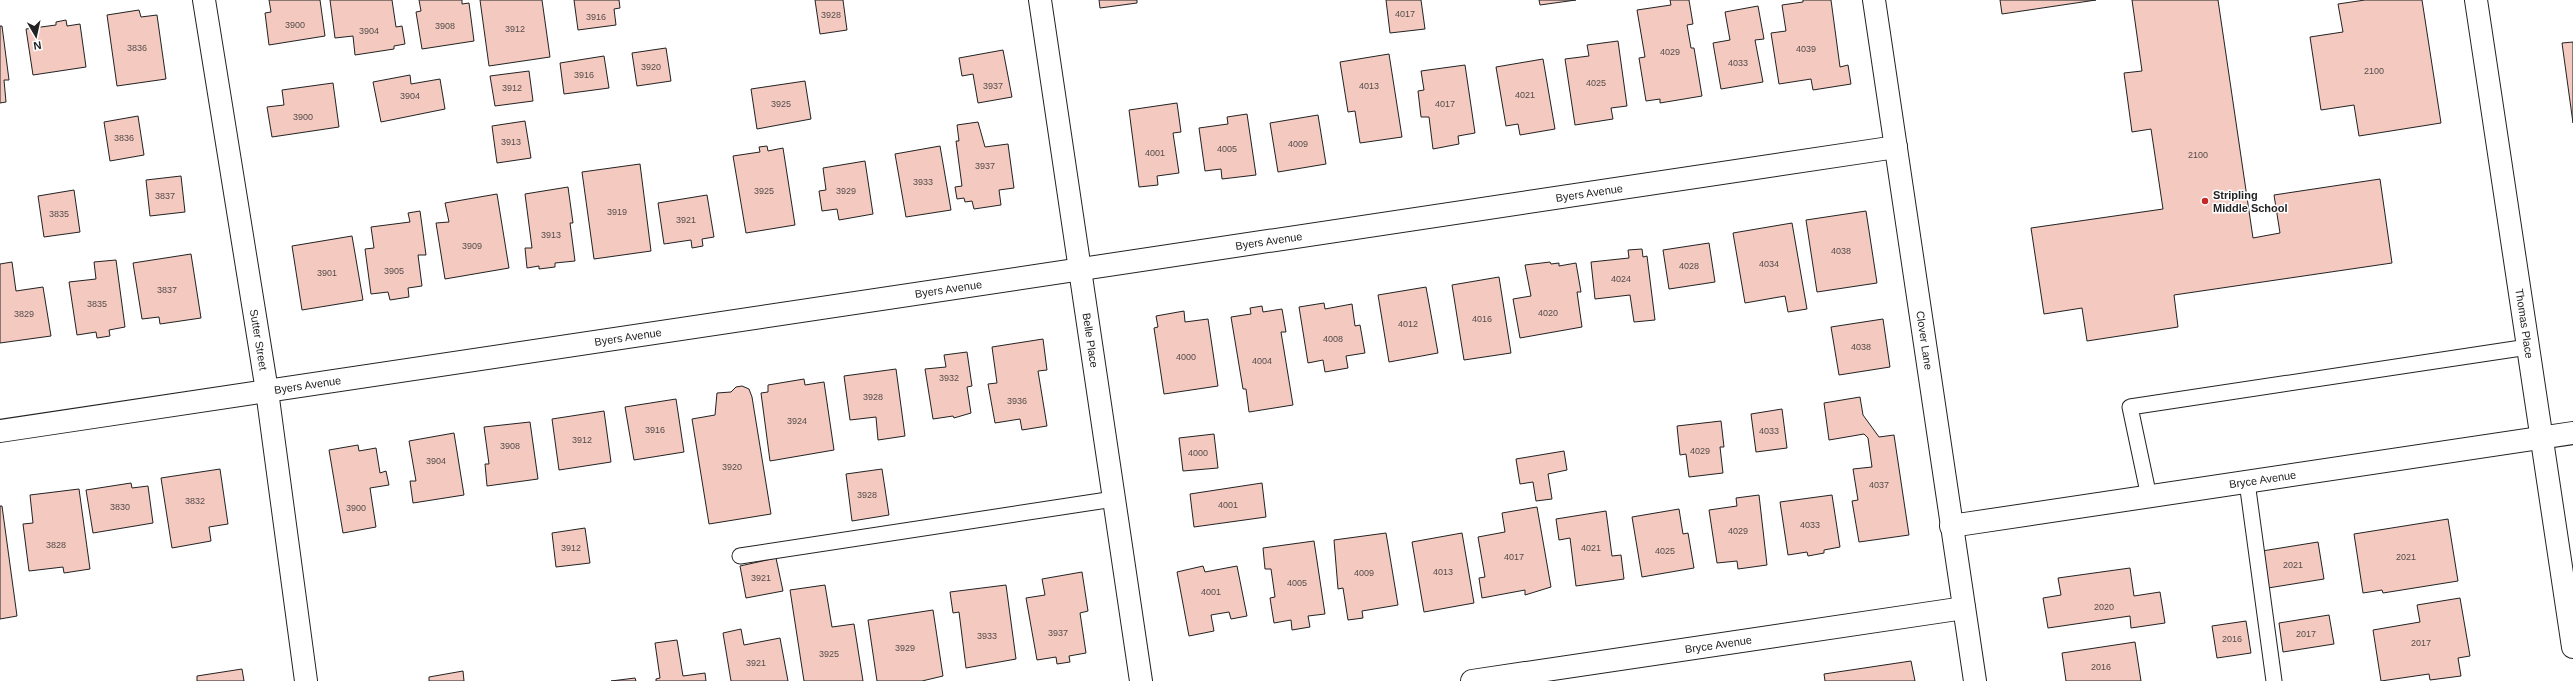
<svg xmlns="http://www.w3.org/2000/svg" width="2573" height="681" font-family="Helvetica,sans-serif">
<rect width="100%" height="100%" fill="#fff"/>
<path fill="#f3c9c0" stroke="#222" d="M269 0H320L325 36 269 45 265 13 271 12Z
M330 0H392L396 27 402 26 405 44 394 46V49L355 55 353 36 335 38Z
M419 0H462V4L469 3 474 41 422 49 416 12 421 11Z
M480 0H542L550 57 489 66Z
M574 0H619L620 8 614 9 616 25 578 30Z
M815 0H843L847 30 820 34Z
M1099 0H1137V3L1100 8Z
M1386 0H1421L1425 29 1390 33Z
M1539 0H1576L1540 5Z
M1670 0H1689L1693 24 1687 25 1691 48H1694L1702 96 1660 103V99L1646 101 1639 58 1645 57 1637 10 1671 5Z
M1803 0H1831L1840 67 1848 65 1851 84 1813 90 1811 79 1779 84 1771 33 1786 31 1782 5 1803 2Z
M2000 0H2096L2002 14Z
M2132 0H2218L2253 238 2280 233 2274 195 2380 179 2392 263 2174 295 2178 327 2087 341 2082 308 2044 314 2031 228 2163 209 2151 129 2132 132 2124 73 2142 71Z
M2365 0H2422L2441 123 2359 136 2354 105 2321 110 2310 37 2343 32 2338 4Z
M1758 6 1764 39 1755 40 1763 82 1721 89 1713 43 1730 40 1725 12Z
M139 10 141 17 157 15 166 79 117 86 107 15Z
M66 20 67 26 80 24 86 67 33 75 26 29 56 25V22Z
M0 26H2L9 80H4L6 102 0 103Z
M1618 41 1627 106 1611 108 1613 119 1575 125 1565 59 1589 56 1587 45Z
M2573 42V123L2562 43Z
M666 48 671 81 637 86 632 53Z
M1003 50 1012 97 978 103 973 74 962 76 959 58Z
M1389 54 1402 137 1360 143 1355 111 1348 112 1340 62Z
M604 56 609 88 564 94 560 63Z
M1543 59 1555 129 1520 135 1518 124 1506 126 1496 67Z
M1465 65 1475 133 1458 136 1459 144 1433 149 1429 117H1421L1418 91 1424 90 1421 71Z
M529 71 533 101 495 106 490 76Z
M410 75 411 84 440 79 445 109 381 122 373 82Z
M805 81 811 119 757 129 751 89Z
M333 83 339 127 272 137 267 107 284 105 282 90Z
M1177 103 1181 132 1173 133 1179 173 1157 176 1158 185 1139 187 1129 110Z
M1247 114 1256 175 1222 179 1221 169 1205 171 1199 128 1228 124 1227 117Z
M1318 115 1326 164 1278 172 1270 123Z
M138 116 144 155 110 161 104 122Z
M525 121 531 158 497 163 492 126Z
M978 122 985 147 1008 144 1014 188 999 190 1001 205 974 209 972 201 965 202 964 198 957 199 955 187 962 186 956 141H959L957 125Z
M767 146 768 151 783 148 795 225 746 233 733 156 760 152 759 147Z
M940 146 951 210 906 217 895 154Z
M865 161 873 214 839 220 837 209 822 211 819 191 826 190 823 168Z
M640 164 651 251 594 259 582 172Z
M181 176 185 212 150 216 146 180Z
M568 187 573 223H570L575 261 555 263V267L539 269V266L527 268 525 248H532L525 194Z
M74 190 80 232 44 237 38 196Z
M497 194 509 268 445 279 436 223 449 222 445 203Z
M707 195 714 237 702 239 703 246 692 248 691 240 664 244 658 203Z
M420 211 426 255H418L422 286 408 288 409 297 390 300 388 292 371 294 365 249 374 248 371 227 410 222 408 213Z
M1866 211 1877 283 1817 292 1806 220Z
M1792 223 1807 309 1788 312 1785 296 1745 303 1733 233Z
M352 236 363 300 302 310 292 246Z
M1709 243 1715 282 1669 289 1663 250Z
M1642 249 1643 257 1647 256 1655 320 1634 322 1630 295 1595 299 1591 262 1629 258 1628 250Z
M191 254 201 318 160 324 159 317 142 319 133 263Z
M116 260 125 327 109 330 110 336 97 338 96 332 77 335 69 282 96 279 94 262Z
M12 262 16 291 43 287 51 336 0 343V264Z
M1550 262 1551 264 1559 263V266L1576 263 1581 292H1577L1582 327 1520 338 1513 299 1531 296 1525 265Z
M1499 277 1511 353 1464 360 1452 285Z
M1426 287 1438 353 1389 362 1378 295Z
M1324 303 1325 309 1352 304 1355 326 1360 325 1365 353 1346 356 1348 368 1325 372 1323 360 1308 363 1299 307Z
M1262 306 1263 312 1282 309 1286 332H1281L1293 405 1249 412 1246 389H1243L1231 317 1251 314 1250 308Z
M1184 311 1185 322 1208 319 1218 386 1164 394 1154 328 1158 327 1156 316Z
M1883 319 1890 367 1839 375 1831 327Z
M1043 339 1047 370 1038 371 1047 426 1022 430 1020 419 995 423 988 384 997 383 992 347Z
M967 352 972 386 967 387 971 413 954 418 953 416 933 419 925 369 946 367 944 355Z
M896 369 905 436 878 440 876 417 850 420 844 376Z
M804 379 805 385 824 382 834 450 770 461 761 393 768 392V385Z
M742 386 749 389 752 397 771 514 709 524 692 419 715 415 717 393 731 392 736 387Z
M1860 397 1863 415 1879 437 1894 435 1909 535 1859 542 1852 501 1858 500 1853 469 1872 467 1868 438 1864 434 1829 440 1824 403Z
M676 399 684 452 634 460 625 407Z
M1782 409 1787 448 1756 452 1751 414Z
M604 411 611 462 559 470 552 419Z
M1721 421 1724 447H1720L1723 473 1689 477 1686 454 1680 455 1677 426Z
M530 422 538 479 487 486 485 464H489L484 427Z
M454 433 464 495 413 503 410 481H416L409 441Z
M1214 434 1218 468 1183 471 1179 438Z
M358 445 359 451 376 448 380 473 386 471 389 485 370 488 376 527 343 533 329 450Z
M1564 451 1567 470 1548 474 1552 499 1536 501 1533 482 1520 484 1516 459Z
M220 469 228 524 209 527 211 541 172 548 161 478Z
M882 469 889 515 852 521 846 474Z
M131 483 132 488 148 486 153 523 93 533 86 490Z
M1262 483 1266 517 1194 527 1190 494Z
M79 489 90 569 64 573 63 567 29 571 23 524 33 523 30 495Z
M1759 495 1767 565 1738 569 1737 561 1717 563 1709 510 1737 506 1736 498Z
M1832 495 1840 547 1824 550V553L1808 556 1807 552 1788 555 1780 502Z
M0 506H2L17 616 0 619Z
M1537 507 1551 587 1525 595V590L1482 598 1479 578 1485 577 1478 537 1505 532 1502 513Z
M1679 509 1683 534 1688 533 1694 568 1642 577 1632 517Z
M1606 511 1612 556 1621 555 1624 579 1576 586 1570 538 1559 540 1556 519Z
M2448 519 2458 581 2383 593 2382 590 2363 593 2354 534Z
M585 528 590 563 556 567 552 533Z
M1386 533 1398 605 1362 611 1363 618 1348 620 1343 588 1338 589 1334 540Z
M1462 533 1474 603 1424 612 1412 542Z
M1314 541 1325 614 1308 616 1310 627 1292 630 1291 620 1274 623 1270 598 1275 597 1271 569H1265L1263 548Z
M2318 542 2324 579 2268 588 2262 551Z
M776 558 783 591 746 598 740 566Z
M1203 566 1205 572 1237 566 1247 616 1231 619 1229 612 1211 615 1214 631 1189 636 1177 572Z
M2130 568 2134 596 2160 592 2165 623 2131 628 2130 616 2048 628 2043 598 2061 595 2058 578Z
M1082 572 1088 611 1080 613 1086 653 1069 656 1070 662 1057 664 1056 657 1037 660 1026 598 1045 595 1042 579Z
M825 585 832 627 854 624 863 681H804L790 590Z
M1006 585 1016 659 966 668 959 612 953 613 950 592Z
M2460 598 2470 656 2458 658 2461 676 2430 680 2429 674 2381 681 2373 630 2420 622 2417 605Z
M933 610 943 676 922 681H877L868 620Z
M2329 615 2334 644 2283 652 2279 623Z
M2246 621 2251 653 2217 658 2212 626Z
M741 629 744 645 780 638 788 681H731L723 633Z
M677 640 683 676 705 673 706 681H656V679L660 678 655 643Z
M2135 642 2141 681H2066L2062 653Z
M1911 661 1915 681H1825L1824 674Z
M242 669 244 681H197V676Z
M463 671 464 681H429V677Z
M635 678 636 681H611Z"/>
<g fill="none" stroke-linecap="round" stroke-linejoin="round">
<defs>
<path id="lane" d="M2247 482 2274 681
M2149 497 2130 407 2528 347
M740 556 1114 499"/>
<g id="street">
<path id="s1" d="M204 0 267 391 306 681"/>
<path id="s2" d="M1040 0 1141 681"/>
<path id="s3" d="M2476 0 2573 647"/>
<path id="s4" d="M0 431 1896 147"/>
<path id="s5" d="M1472 681 1964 608"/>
</g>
<g id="secondary">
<path id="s6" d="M1874 0 1975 681"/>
<path id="s7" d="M1951 526 2573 433"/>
</g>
</defs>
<use href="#lane" stroke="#222" stroke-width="17"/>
<use href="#street" stroke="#222" stroke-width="24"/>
<use href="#secondary" stroke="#222" stroke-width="24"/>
<use href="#lane" stroke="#fff" stroke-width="15"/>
<use href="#street" stroke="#fff" stroke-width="22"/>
<use href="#secondary" stroke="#fff" stroke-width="22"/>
</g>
<circle fill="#c62828" stroke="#fff" stroke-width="1.5" cx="2205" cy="201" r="4"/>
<g text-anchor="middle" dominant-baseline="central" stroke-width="3" stroke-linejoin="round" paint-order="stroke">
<g font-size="9" fill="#564c4a">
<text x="1405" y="14">4017</text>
<text x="831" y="15">3928</text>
<text x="596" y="17">3916</text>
<text x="295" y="25">3900</text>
<text x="445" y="26">3908</text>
<text x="515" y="29">3912</text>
<text x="369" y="31">3904</text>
<text x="137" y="48">3836</text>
<text x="1806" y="49">4039</text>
<text x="1670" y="52">4029</text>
<text x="1738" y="63">4033</text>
<text x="651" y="67">3920</text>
<text x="2374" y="71">2100</text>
<text x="584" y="75">3916</text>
<text x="1596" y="83">4025</text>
<text x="993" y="86">3937</text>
<text x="1369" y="86">4013</text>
<text x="512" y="88">3912</text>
<text x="1525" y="95">4021</text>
<text x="410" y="96">3904</text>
<text x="781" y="104">3925</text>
<text x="1445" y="104">4017</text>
<text x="303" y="117">3900</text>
<text x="124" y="138">3836</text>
<text x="511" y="142">3913</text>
<text x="1298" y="144">4009</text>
<text x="1227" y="149">4005</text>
<text x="1155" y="153">4001</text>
<text x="2198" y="155">2100</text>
<text x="985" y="166">3937</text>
<text x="923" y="182">3933</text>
<text x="764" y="191">3925</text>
<text x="846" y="191">3929</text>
<text x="165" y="196">3837</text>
<text x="617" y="212">3919</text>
<text x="59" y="214">3835</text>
<text x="686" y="220">3921</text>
<text x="551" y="235">3913</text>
<text x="472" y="246">3909</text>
<text x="1841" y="251">4038</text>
<text x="1769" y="264">4034</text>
<text x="1689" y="266">4028</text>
<text x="394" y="271">3905</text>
<text x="327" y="273">3901</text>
<text x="1621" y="279">4024</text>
<text x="167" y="290">3837</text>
<text x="97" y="304">3835</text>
<text x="1548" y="313">4020</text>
<text x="24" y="314">3829</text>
<text x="1482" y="319">4016</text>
<text x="1408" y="324">4012</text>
<text x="1333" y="339">4008</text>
<text x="1861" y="347">4038</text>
<text x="1186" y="357">4000</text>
<text x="1262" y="361">4004</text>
<text x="949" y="378">3932</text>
<text x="873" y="397">3928</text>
<text x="1017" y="401">3936</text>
<text x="797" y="421">3924</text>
<text x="655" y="430">3916</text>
<text x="1769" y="431">4033</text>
<text x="582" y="440">3912</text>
<text x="510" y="446">3908</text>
<text x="1700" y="451">4029</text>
<text x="1198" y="453">4000</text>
<text x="436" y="461">3904</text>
<text x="732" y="467">3920</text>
<text x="1879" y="485">4037</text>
<text x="867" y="495">3928</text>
<text x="195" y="501">3832</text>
<text x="1228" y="505">4001</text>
<text x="120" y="507">3830</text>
<text x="356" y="508">3900</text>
<text x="1810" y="525">4033</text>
<text x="1738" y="531">4029</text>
<text x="56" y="545">3828</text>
<text x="571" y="548">3912</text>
<text x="1591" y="548">4021</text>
<text x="1665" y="551">4025</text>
<text x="1514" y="557">4017</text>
<text x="2406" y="557">2021</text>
<text x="2293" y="565">2021</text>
<text x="1443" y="572">4013</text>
<text x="1364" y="573">4009</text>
<text x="761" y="578">3921</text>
<text x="1297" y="583">4005</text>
<text x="1211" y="592">4001</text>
<text x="2104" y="607">2020</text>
<text x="1058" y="633">3937</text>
<text x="2306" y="634">2017</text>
<text x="987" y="636">3933</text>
<text x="2232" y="639">2016</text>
<text x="2421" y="643">2017</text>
<text x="905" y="648">3929</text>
<text x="829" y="654">3925</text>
<text x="756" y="663">3921</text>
<text x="2101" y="667">2016</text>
</g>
<g font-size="11" fill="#222" stroke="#fff">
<text stroke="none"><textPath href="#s4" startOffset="1607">Byers Avenue</textPath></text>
<text stroke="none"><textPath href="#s4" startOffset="1283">Byers Avenue</textPath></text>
<text stroke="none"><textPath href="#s4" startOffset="959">Byers Avenue</textPath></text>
<text stroke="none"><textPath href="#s3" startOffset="327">Thomas Place</textPath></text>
<text stroke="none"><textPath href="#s4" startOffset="635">Byers Avenue</textPath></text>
<text stroke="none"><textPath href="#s1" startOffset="344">Sutter Street</textPath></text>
<text stroke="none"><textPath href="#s2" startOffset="344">Belle Place</textPath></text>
<text stroke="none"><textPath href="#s6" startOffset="344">Clover Lane</textPath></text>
<text stroke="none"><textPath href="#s4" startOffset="311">Byers Avenue</textPath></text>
<text stroke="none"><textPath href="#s7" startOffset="315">Bryce Avenue</textPath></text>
<text stroke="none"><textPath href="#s5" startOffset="249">Bryce Avenue</textPath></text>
</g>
<g font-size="11" font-weight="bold" fill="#222" stroke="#fff" text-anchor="start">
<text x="2213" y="195">Stripling<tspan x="2213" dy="13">Middle School</tspan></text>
</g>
</g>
<g transform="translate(36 36) rotate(171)" stroke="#ffffff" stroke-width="3" paint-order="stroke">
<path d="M0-3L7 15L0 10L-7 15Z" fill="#222222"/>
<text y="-6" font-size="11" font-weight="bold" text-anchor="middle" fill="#222222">N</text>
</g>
</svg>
